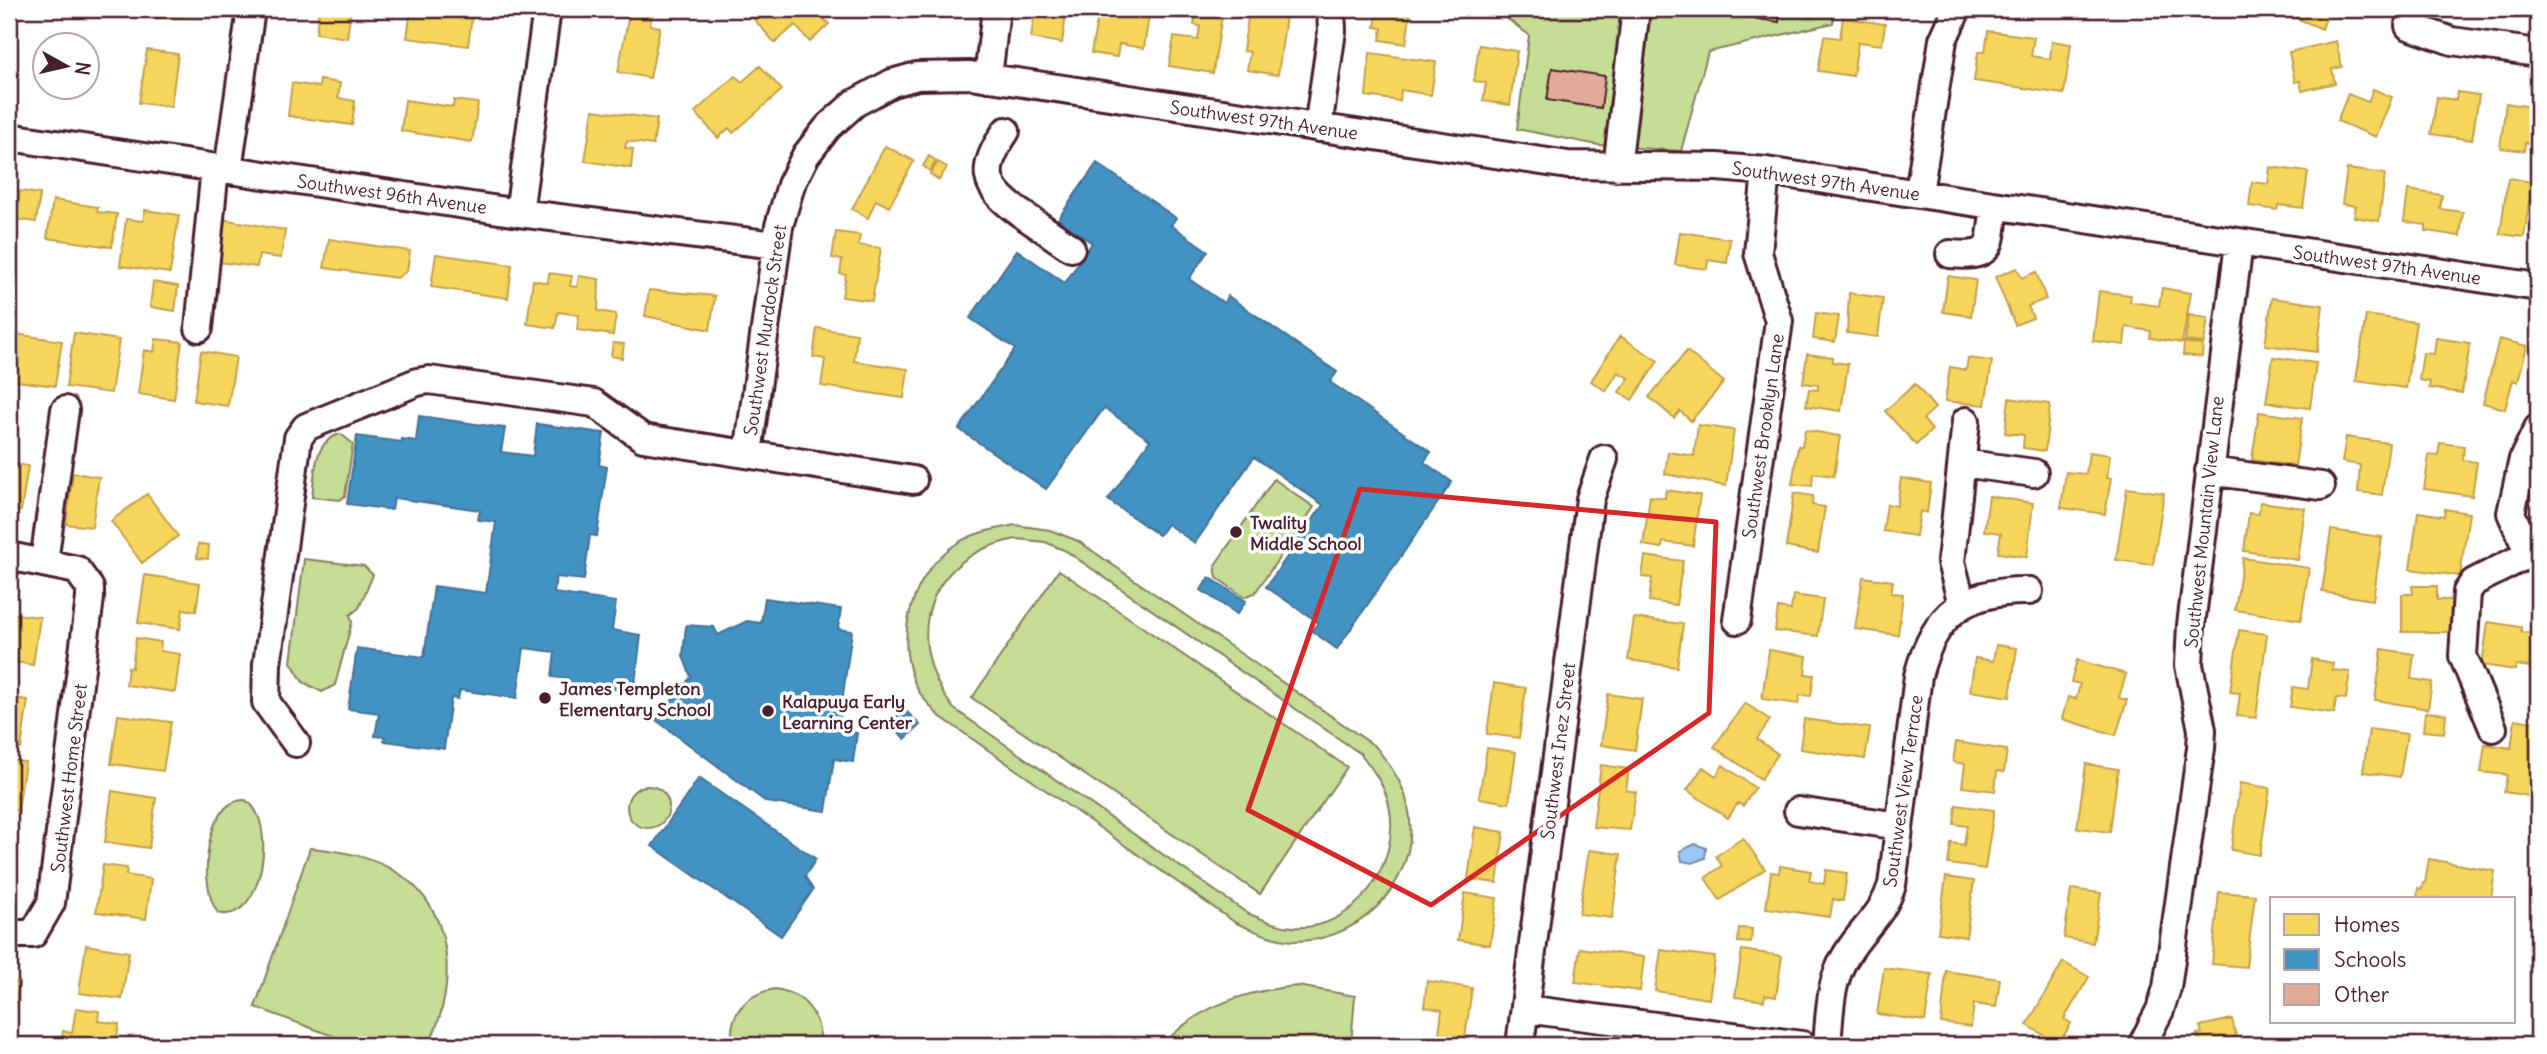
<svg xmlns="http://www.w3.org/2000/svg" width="2547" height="1054" font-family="Delius,sans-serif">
<rect width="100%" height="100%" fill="#fff"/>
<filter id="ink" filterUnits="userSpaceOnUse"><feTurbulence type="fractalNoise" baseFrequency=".0143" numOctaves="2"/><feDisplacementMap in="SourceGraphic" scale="14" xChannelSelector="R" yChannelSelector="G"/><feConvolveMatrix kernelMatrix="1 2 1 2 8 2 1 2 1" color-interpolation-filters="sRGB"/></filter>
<g filter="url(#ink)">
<path fill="#c5dd94" stroke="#887e60" stroke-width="2" fill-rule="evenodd" d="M1494 9H1835L1833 23 1708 52 1681 151 1598 145 1517 129 1529 35Z
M341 434 353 444 345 496 340 500 312 497C315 474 313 440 341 434Z
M1274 479 1314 507 1255 593 1244 597 1217 578 1215 565Z
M1015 525 1050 530 1078 541 1376 747C1389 764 1402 781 1407 802 1426 872 1366 941 1297 941 1275 941 1255 931 1236 923L938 715C931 707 923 699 918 690 892 641 911 571 959 542 976 532 995 529 1015 525ZM1017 539 1045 542 1066 551 1361 754C1373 770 1385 786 1389 805 1402 862 1355 932 1293 927 1276 926 1262 919 1247 913L953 708C900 638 928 554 1017 539Z
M304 559 364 566 373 575 359 608 350 615 352 622 335 685 322 692 303 682 291 662Z
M1059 570 1347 767 1260 894 972 698Z
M627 807a21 21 0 1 1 42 0a21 21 0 1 1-42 0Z
M245 800C279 818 263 926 218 913 198 887 204 799 245 800Z
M310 848C345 851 382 858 410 882 456 922 455 995 428 1045H357L255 1007Z
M1298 986 1355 996 1351 1045H1163C1196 1006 1249 990 1298 986Z
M775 989C806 994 820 1015 821 1045H733C727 1014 746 994 775 989Z"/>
<path fill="#9bcaf7" stroke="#7b86a5" stroke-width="2" d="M1695 844 1706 848 1705 858 1692 863 1682 861 1680 851Z"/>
<path fill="#f6d55c" stroke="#c29e4d" stroke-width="2" d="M152 9H182L183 16 153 18Z
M319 9H351L347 38 316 33Z
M411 9H473L468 46 407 38Z
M630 9H653L650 25 660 27 650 78 618 72Z
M761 9H815L829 24 810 42 795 25 775 43 752 17Z
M913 9H946L945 14 913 12Z
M1035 9H1067L1062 43 1031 38Z
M1099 9H1150L1144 48 1119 44 1117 57 1091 53Z
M1378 9H1411L1406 44 1380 40 1382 28 1375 27Z
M2286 9H2344L2340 17 2328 12 2322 29 2284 13Z
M1249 11 1286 16 1278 75 1247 70 1250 52 1243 51Z
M1196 12 1222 15 1213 73 1169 66 1174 37 1198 40 1200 26 1194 25Z
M1843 18 1885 24 1882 45 1858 42 1853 76 1818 71 1824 36 1840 38Z
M1988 31 2034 37 2031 56 2050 59 2052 41 2071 44 2064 94 1974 81 1978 52H1985Z
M2336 41 2342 67 2332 69 2335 83 2302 91 2300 81 2295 82 2289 52Z
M1479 45 1517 51 1510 105 1483 101 1486 83 1474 81Z
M147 50 178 54 171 107 139 103Z
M1370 53 1436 62 1431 95 1401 90 1400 101 1366 96Z
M760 66 782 90 733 133 729 128 718 138 695 112 735 76 742 82Z
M320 80 340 83 338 98 355 101 352 125 288 116 292 83 319 87Z
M2373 89 2392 97 2376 137 2337 121 2348 94 2368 102Z
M2457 92 2479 95 2472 140 2431 134 2437 97 2456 100Z
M405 100 453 107 454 100 478 103 472 142 401 131Z
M2506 103 2538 108V145L2525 143 2524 151 2500 148Z
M593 110 657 119 653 145 627 141 625 148 633 149 631 168 585 161Z
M885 146 914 161 889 207 876 200 868 218 852 209Z
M929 156 936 161 930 171 923 166Z
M938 162 947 167 939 180 930 174Z
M2270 167 2308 172 2303 208 2278 205 2277 210 2249 206 2252 182 2268 184Z
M2347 169 2385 174 2379 221 2354 217 2356 206 2342 204Z
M2508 178 2532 182 2524 237 2500 234Z
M2408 190 2442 195 2440 209 2463 212 2460 236 2426 231V225L2404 222Z
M20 191 40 194 36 222 16 219Z
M53 200 98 207 97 212 117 214 112 247 47 238Z
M145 210 179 215 170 273 120 266 126 219 143 221Z
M222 219 285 230 281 258 259 255 257 267 216 262Z
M836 232 860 235 858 245 881 248 872 301 842 297 846 275 840 274 842 260 832 258Z
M1680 232 1730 239 1727 263 1708 260 1707 269 1675 265Z
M329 239 410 251 407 271 397 278 324 268Z
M436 254 512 265 508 298 431 287Z
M2017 268 2022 278 2036 272 2046 299 2028 306 2033 318 2015 325 1995 277Z
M549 273 572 276 570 286 577 287 579 276 599 279 598 311 616 314 613 335 577 330 579 315 558 312 555 328 527 324 533 280 548 283Z
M1948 276 1976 280 1971 316 1943 312Z
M153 282 178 286 175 311 150 307Z
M2162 288 2191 293 2182 343 2150 338 2151 331 2126 327 2124 345 2093 341 2099 291 2131 295 2130 302 2159 306Z
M649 290 715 296 710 330 645 316Z
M1849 293 1883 298 1878 337 1847 333Z
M2272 298 2323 305 2317 352 2265 345Z
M1816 313 1839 316 1835 342 1813 339Z
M2189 315 2208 318 2204 343 2185 341Z
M2366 315 2416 322 2406 388 2356 381Z
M817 328 857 334 854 361 908 369 904 398 821 386 825 359 813 357Z
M9 333 62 341 55 386 9 380Z
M74 333 119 340 111 393 66 387Z
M1620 336 1658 361 1632 400 1619 392 1629 378 1618 372 1606 391 1591 381Z
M2436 338 2470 343 2462 393 2429 388 2430 382 2419 380 2423 353 2434 354Z
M156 339 182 342 174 399 138 394 144 350 154 352Z
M2499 339 2527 346 2518 382 2513 380 2505 409 2483 403Z
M2184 342 2203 345 2202 357 2183 355Z
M613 343 624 344 622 358 611 356Z
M201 351 236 357 228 406 194 401Z
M1687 351 1724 382 1691 421 1680 411 1674 418 1649 397Z
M1807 354 1833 357V362L1848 364 1841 411 1806 406 1809 389 1818 390V385L1803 383Z
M2273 357 2316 363 2310 408 2266 402Z
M1968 358 1992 361 1985 405 1945 401 1950 367 1966 370Z
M1915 384 1935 408 1923 419 1932 430 1916 445 1885 411Z
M2009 398 2050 404 2045 451 2023 448 2024 435 2005 433Z
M2259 412 2302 418 2295 466 2252 460Z
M1698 425 1734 430 1726 486 1665 474 1668 452 1694 456Z
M1805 430 1840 436 1834 476 1813 473 1812 486 1792 484 1798 446H1802Z
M2346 437 2389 443 2382 495 2358 492 2360 465 2342 462Z
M2440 443 2464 446 2463 460 2477 462 2472 496 2424 489 2429 455 2438 456Z
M2089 452 2110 455 2107 478H2111L2105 514 2061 508 2066 472 2086 474Z
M9 463 28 466 21 511 9 510Z
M73 473 99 477 92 527 66 524Z
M1901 478 1931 483 1927 513 1920 511 1916 536 1883 531 1887 504 1897 506Z
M2127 488 2164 493 2153 565 2116 560Z
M1666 490 1700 495 1693 546 1663 542 1662 548 1643 545 1650 496 1665 498Z
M1794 493 1813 496 1812 505 1825 507 1818 553 1786 547Z
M147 494 178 536 142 563 111 521Z
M1989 496 2033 503 2027 557 1998 553 2001 533 1984 531Z
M2260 502 2305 508 2298 560 2244 551 2249 513 2259 514Z
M2445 509 2469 513 2460 576 2410 569 2418 512 2444 516Z
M2331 530 2382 537 2373 600 2322 592Z
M198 544 209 545 208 559 197 558Z
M1645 556 1683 561 1676 605 1649 601 1652 578 1642 577Z
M2243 558 2309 568 2301 620 2235 610Z
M145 575 200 583 196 611 183 609 180 629 138 623Z
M1863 577 1893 581 1891 593 1903 594 1898 635 1855 629Z
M2412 586H2437V600H2453V632H2402V594H2413Z
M1793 595 1823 599 1818 636 1775 631 1778 608 1791 610Z
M9 613 40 617 33 665 9 661Z
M1634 618 1683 624 1677 667 1628 660Z
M2488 622 2521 627V632L2538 634V668L2516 665 2515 670 2482 665Z
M2239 630 2267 634 2256 718 2237 716 2240 693 2230 692Z
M136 638 161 642 160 651 180 654 175 692 126 685 128 667 132 668Z
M1996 645 2017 648 2010 697 1970 691 1975 658 1993 661Z
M2382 649 2414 654 2411 679 2432 682 2428 709 2375 700Z
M1769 650 1807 656 1805 674 1814 675 1811 696 1800 695 1798 704 1762 699Z
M2312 659 2333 663 2332 670 2350 672 2346 699 2336 698 2334 713 2290 707 2293 687 2308 689Z
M2077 660 2126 674 2119 698 2127 700 2116 735 2062 719 2068 697 2076 699 2080 684 2071 682Z
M1494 683 1526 688 1519 738 1487 734Z
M1608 694 1642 699 1635 750 1601 745Z
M9 697 28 700 21 749 9 747Z
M1745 703 1770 720 1757 739 1778 754 1761 779 1714 747Z
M2425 712 2446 714 2444 733 2423 731Z
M118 715 171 722 163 771 111 764Z
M1804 719 1870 728 1865 759 1800 749Z
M2515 719 2538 723 2536 797 2504 792 2507 775 2481 772 2485 744 2511 748Z
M2369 729 2407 734 2400 777 2363 772Z
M1956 742 2007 750 2004 772 1997 771 1995 791 1962 787 1965 764 1953 762Z
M1487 748 1516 752 1509 803 1479 798Z
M9 760 25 762 18 811 9 809Z
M2086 764 2118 769 2110 832 2077 828Z
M1601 765 1629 769 1626 790 1636 792 1630 830 1593 827Z
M1723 765 1755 788 1743 806 1738 803 1728 818 1687 790 1703 767 1716 776Z
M2240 783 2270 788 2260 855 2231 850Z
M112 791 156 798 149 848 105 842Z
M1956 805 1994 810 1985 869 1948 864 1951 843 1964 845 1967 826 1954 824Z
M1475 827 1504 832 1497 883 1468 879Z
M1743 838 1765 869 1720 900 1705 878 1722 866 1716 856Z
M1589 850 1621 854 1612 918 1579 914Z
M2429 859 2495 871 2491 898H2417L2418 888 2422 889 2423 883H2425Z
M103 865 127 868 126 875 151 879 146 919 96 912Z
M1780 866 1811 871 1809 881 1824 884 1826 870 1847 873 1843 901 1833 899 1830 917 1766 908 1771 872 1779 873Z
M1946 877 1974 881 1966 937 1938 933Z
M2071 889 2101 893 2093 943 2064 938Z
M2219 892 2255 895 2246 967 2212 964Z
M1465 893 1497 898 1490 945 1458 940Z
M1739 928 1752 929 1751 943 1738 942Z
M86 945 129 952 122 999 79 993Z
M1580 948 1644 957 1640 991 1575 982Z
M1661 950 1715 957 1709 999 1655 991Z
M1742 950 1782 956 1776 997 1765 995 1764 1001 1735 997Z
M2063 962 2089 977 2064 1019 2071 1023 2059 1044 2027 1025Z
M1884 968 1932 974 1925 1021 1877 1014Z
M1946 971 2000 979 1996 1007 1974 1004 1971 1027 1941 1023Z
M9 981 19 983 11 1034H9Z
M1427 981 1472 988 1465 1038 1439 1034 1442 1010 1424 1007Z
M76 1008 99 1011 98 1021 119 1024 116 1045H61L63 1031 72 1033Z
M2232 1019 2238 1045H2200L2197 1034 2202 1033 2200 1026Z"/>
<path fill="#4393c3" stroke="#457095" stroke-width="2" d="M1097 163 1176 218 1171 225 1208 251 1189 279 1224 303 1228 296 1337 372 1330 382 1431 452 1424 462 1452 482 1337 649 1312 631 1318 622 1266 587 1323 505 1254 457 1195 543 1167 524 1159 535 1108 500 1150 440 1104 408 1046 489 959 429 1015 349 970 318 1017 250 1065 283 1092 243 1058 219Z
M419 416 505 428 501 452 533 456 537 424 604 433 599 465 607 467 597 536 590 535 584 580 556 577 554 593 616 602 612 630 641 635 634 692 568 683V679L552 677 555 652 524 648 517 698 460 690 458 699 451 698 444 749 384 741 385 737 375 736 379 713 348 709 357 648 424 657 434 586 486 593 496 522 478 520 480 510 394 498 392 510 347 504 357 436 402 442V439L416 441Z
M1209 577 1246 601 1237 614 1201 590Z
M765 598 841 609 838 629 852 631 838 730 857 733 853 762 834 759 826 811 766 802 656 720 691 677 683 656 686 625 714 627 718 635 747 621 761 623Z
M903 708 920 725 905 739 890 723Z
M699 778 816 859 805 876 813 890 781 936 652 846Z"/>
<path fill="#e1ab97" stroke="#4a1f2b" stroke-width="2" d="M1691 9H1781L1779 22Z
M1552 68 1605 76 1601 108 1547 100Z"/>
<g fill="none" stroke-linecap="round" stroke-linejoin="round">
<defs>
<path id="minor" d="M2409 26 2452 41 2538 53
M988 78 996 9
M1318 128 1332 31 1331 9
M1006 131C980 170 982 186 1020 213 1037 224 1054 236 1071 248
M9 137 519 213 776 245
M1617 167 1636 9
M228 170 251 9
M1919 193 1943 40 1957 9
M519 213 547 9
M1950 254C1996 258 1989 245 1995 206
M199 328 215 168
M748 454 779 226 791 185 806 155 828 127 855 103 892 83 917 76 970 75 1568 165 1717 167 1766 171 2538 287
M1962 463 2034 473
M2209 471 2321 486
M9 556 77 570 90 588V598L51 903 33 934H9
M44 562 65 410
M1962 604 1951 562 1966 421
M1737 620 1779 321 1758 253 1766 171
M2493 728 2463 656 2467 592 2474 582 2529 554 2511 513 2523 459 2538 428
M296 743 266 702 267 664 298 438 306 427 417 382 429 380 594 403 643 438 913 480
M1798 811 1899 826
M1525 1009 1802 1045
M1520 1045 1590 499 1604 459
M1827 1045C1830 1014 1829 981 1847 954 1863 927 1882 917 1892 885L1918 676C1934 614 1964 590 2029 591
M2142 1045 2160 1010 2167 988 2201 748 2202 730 2189 665 2191 625 2239 243"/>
</defs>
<use href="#minor" stroke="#4a1f2b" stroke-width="32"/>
<use href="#minor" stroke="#fff" stroke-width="26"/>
</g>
</g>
<path fill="none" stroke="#d62828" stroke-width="5" stroke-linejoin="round" d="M1360 489 1716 522 1709 713 1431 905 1248 810Z"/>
<g fill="#4a1f2b" stroke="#fff" stroke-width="2.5">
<circle cx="1236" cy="532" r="7"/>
<circle cx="545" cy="698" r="7"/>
<circle cx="768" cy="711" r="7"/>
</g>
<g text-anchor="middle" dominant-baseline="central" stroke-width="7" stroke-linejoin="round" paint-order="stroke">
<g font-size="18" fill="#4a1f2b" stroke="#fff">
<text transform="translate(1264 120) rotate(8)">Southwest 97th Avenue</text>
<text transform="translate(1826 181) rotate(8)">Southwest 97th Avenue</text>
<text transform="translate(392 194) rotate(8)">Southwest 96th Avenue</text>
<text transform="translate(2387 265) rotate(8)">Southwest 97th Avenue</text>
<text transform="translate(765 330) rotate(-82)">Southwest Murdock Street</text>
<text transform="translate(1763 436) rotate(-82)">Southwest Brooklyn Lane</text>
<text transform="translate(2204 522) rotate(-84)">Southwest Mountain View Lane</text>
<text transform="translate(1558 751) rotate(-83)">Southwest Inez Street</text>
<text transform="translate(69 778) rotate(-83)">Southwest Home Street</text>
<text transform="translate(1903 791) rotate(-82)">Southwest View Terrace</text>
</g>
<g font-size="18" font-weight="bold" fill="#4a1f2b" stroke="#fff" text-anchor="start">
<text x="1250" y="522">Twality<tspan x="1250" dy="21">Middle School</tspan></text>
<text x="559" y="688">James Templeton<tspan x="559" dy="21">Elementary School</tspan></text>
<text x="782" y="701">Kalapuya Early<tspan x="782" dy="21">Learning Center</tspan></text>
</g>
</g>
<rect width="2547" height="1054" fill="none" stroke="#fff" stroke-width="35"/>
<rect x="18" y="18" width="2512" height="1019" fill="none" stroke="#4a1f2b" stroke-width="2.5" filter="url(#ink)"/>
<rect x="2270" y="897" width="245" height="126" fill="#ffffff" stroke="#b7a5aa" stroke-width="2"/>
<rect x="2284" y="914" width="35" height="21" fill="#f6d55c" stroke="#b7a5aa" stroke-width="2"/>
<text x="2334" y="932" font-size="21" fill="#4a1f2b">Homes</text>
<rect x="2284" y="949" width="35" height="21" fill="#4393c3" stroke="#b7a5aa" stroke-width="2"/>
<text x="2334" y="967" font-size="21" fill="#4a1f2b">Schools</text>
<rect x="2284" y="984" width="35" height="21" fill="#e1ab97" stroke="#b7a5aa" stroke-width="2"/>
<text x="2334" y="1002" font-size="21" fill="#4a1f2b">Other</text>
<g transform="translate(66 66) rotate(98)"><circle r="33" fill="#ffffff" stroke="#b7a5aa" stroke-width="2"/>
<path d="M0-5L12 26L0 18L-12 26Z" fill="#4a1f2b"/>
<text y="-10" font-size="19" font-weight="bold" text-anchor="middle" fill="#4a1f2b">N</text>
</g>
</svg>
